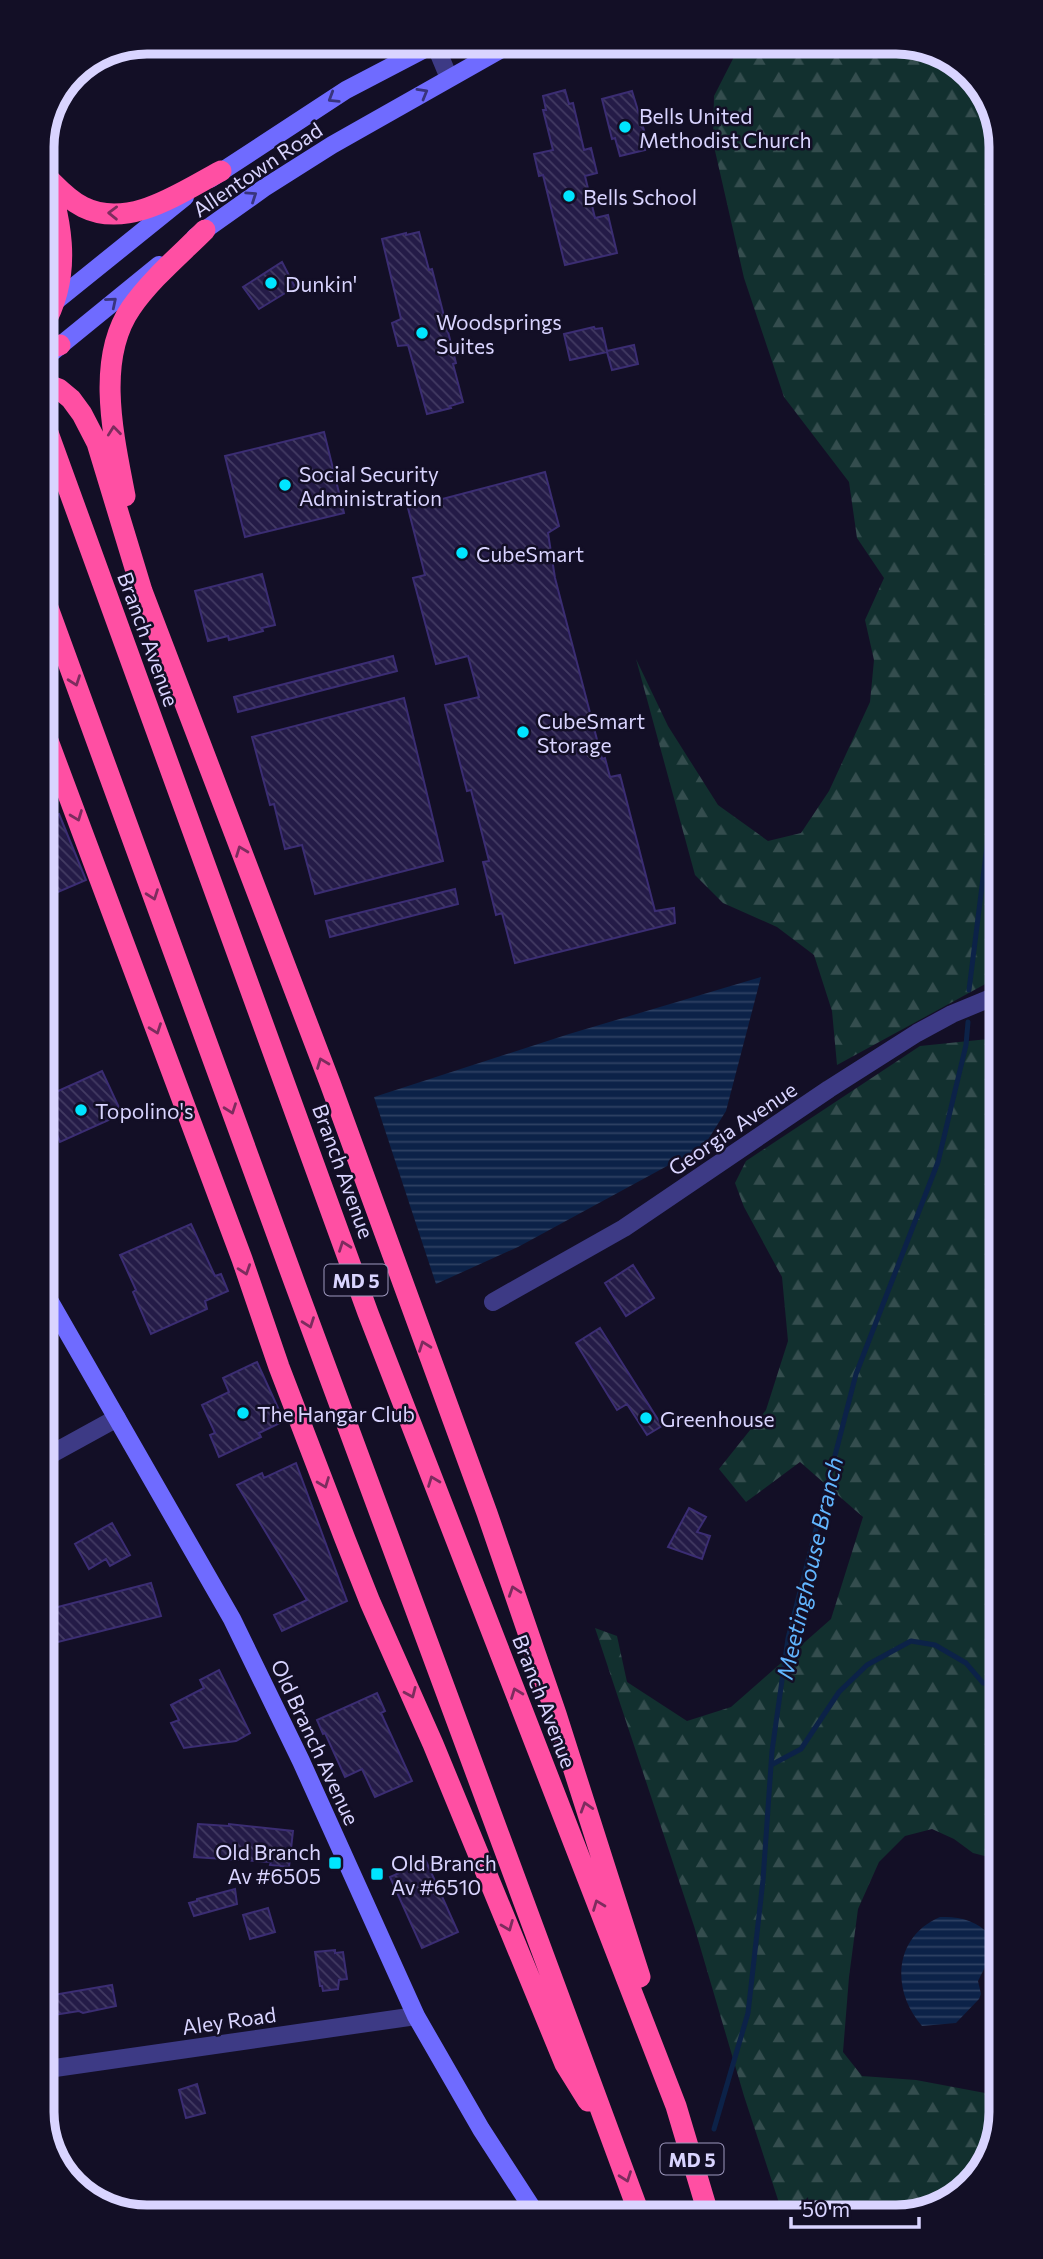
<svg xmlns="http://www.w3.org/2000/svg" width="1043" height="2259" font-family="Commissioner,sans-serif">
<defs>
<pattern id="forest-firs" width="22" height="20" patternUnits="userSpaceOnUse" patternTransform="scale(1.75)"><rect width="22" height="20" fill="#12302f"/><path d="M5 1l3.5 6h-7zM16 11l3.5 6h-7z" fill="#344d4e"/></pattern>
<pattern id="water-rules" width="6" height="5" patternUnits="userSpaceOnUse" patternTransform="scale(1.75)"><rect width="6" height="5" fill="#0c2248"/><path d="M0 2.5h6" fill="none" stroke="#2f4163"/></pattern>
<pattern id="building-back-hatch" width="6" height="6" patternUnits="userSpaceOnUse" patternTransform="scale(1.75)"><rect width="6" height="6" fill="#241b47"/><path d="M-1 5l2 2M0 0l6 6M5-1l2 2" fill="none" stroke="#433b63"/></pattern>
</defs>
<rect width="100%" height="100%" fill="#130f26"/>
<path fill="url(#forest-firs)" d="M749 42H903L959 64 995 113 998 975 989 982 837 1065 832 1011 814 955 777 927 723 903 695 875 636 659 668 726 718 805 768 841 801 833 829 791 870 702 874 660 865 620 884 578 857 538 849 482 784 397 744 278 713 142 714 96 736 53Z
M998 1038 1000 1860 973 1853 954 1839 932 1829 905 1836 879 1862 858 1909 849 1977 843 2052 862 2076 916 2080 1001 2096V2112L979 2175 930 2211 782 2212 744 2096 694 1926 595 1628 617 1636 627 1682 687 1721 731 1707 831 1619 863 1517 800 1462 746 1502 719 1469 766 1410 788 1341 782 1277 744 1207 735 1183 746 1161 920 1046Z"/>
<path fill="url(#water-rules)" d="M761 977 726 1111 704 1146 518 1247 436 1284 374 1097 569 1034Z
M940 1917C960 1916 977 1921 990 1935L992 1953 978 1981 981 1994 979 1999 956 2023 922 2026C891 1991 893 1937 940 1917Z"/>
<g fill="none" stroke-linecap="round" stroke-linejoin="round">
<path stroke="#0c2248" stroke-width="5" d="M969 990 991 814 997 800
M771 1765 801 1749 839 1692 867 1665 911 1641 935 1645 966 1663 983 1683 1000 1684
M714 2129 748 2013 763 1880 772 1751 788 1638 856 1374 938 1162 966 1045 968 1022"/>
</g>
<path fill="url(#building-back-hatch)" stroke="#3b2d73" stroke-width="2" d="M565 90 569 104 573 103 584 150 591 148 597 173 585 176 595 218 608 215 617 253 565 265 543 175 539 176 534 154 553 150 543 110H546L543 96Z
M632 91 647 140 642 141 645 150 620 156 615 138 612 139 602 99Z
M419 232 429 270 432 269 456 363 453 364 463 402 450 406 451 408 427 414 408 345 398 346 392 323 401 319 382 239 406 233V235Z
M282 262 295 287 259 309 243 287Z
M594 327 595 329 602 328 607 351 634 345 638 364 612 370 607 352 570 360 564 334Z
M324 432 344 513 245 537 225 456Z
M545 472 559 526 548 533 555 578 602 759 605 758 610 777 620 775 655 911 674 908 675 923 515 963 502 913 496 915 483 862 489 861 471 790 467 791 445 705 479 697 468 656 436 664 413 578 425 575 408 508Z
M262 574 275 625 262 628 263 631 229 640 228 636 208 641 195 591Z
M393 656 397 671 238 712 234 697Z
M404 698 443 861 315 894 302 845 285 849 274 804 270 805 252 737Z
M59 814 86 880 44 898V821Z
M455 889 458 904 330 937 326 921Z
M102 1071 122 1114 60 1142 45 1104V1097Z
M191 1224 215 1276 221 1274 228 1291 205 1301 207 1309 151 1334 133 1292 136 1290 120 1255Z
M633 1265 654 1298 626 1316 605 1283Z
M600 1328 662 1426 647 1435 627 1404 617 1410 576 1343Z
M257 1362 284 1421 259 1433 261 1437 219 1457 210 1435 215 1433 202 1405 229 1392 223 1378Z
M296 1463 347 1601 282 1631 274 1615 307 1600 237 1485 262 1473 264 1478Z
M689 1508 706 1517 697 1532 710 1536 702 1559 668 1547Z
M112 1523 130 1555 110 1566 106 1559 89 1569 75 1544Z
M151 1583 161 1616 46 1645V1610Z
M219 1670 250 1733 236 1741 184 1748 171 1723 179 1720 171 1705 204 1688 200 1680Z
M377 1693 385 1711 381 1713 412 1781 375 1797 362 1769 345 1777 325 1733 323 1734 317 1720Z
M198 1824 229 1826V1824L293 1831 289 1867 270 1865 271 1862 194 1857Z
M426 1861 458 1932 422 1948 390 1877Z
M235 1889 237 1904 194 1916 189 1903 197 1901V1899Z
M268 1908 275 1932 250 1939 243 1915Z
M335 1950V1953L343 1952 347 1979 339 1980 338 1989 323 1991 322 1986H320L315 1952Z
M112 1985 116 2006 83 2013 79 2011 47 2016V1996Z
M197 2084 205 2113 186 2118 179 2090Z"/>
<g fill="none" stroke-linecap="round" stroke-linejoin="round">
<path stroke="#3d3a85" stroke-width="18" d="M434 42 449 78
M493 1302 624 1228 829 1089 917 1033 952 1014 998 995
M48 2069 416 2016"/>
<path stroke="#3d3a85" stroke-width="18" d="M46 1457 117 1418"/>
<path stroke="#6f6bff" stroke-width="18" d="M210 179 346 90 438 42
M195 237 264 188 332 145 514 42
M51 305 185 197
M51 353 159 265
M45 1293 232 1619 301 1761 416 2016 481 2129 536 2214"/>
<path stroke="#ff4fa3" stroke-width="21" d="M42 158C60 216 75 271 43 326
M49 179C59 189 69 200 83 207 129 230 181 192 221 171
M43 350 60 345
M43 383 59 389 71 399 82 414 97 443 142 591 330 1083 487 1513 556 1714 640 1977
M43 419 368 1313 676 2106 708 2213
M125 496C114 438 95 360 131 308 151 279 180 255 205 230
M43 594 295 1284 639 2213
M44 730 242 1259 279 1367 345 1539 370 1602 433 1744 565 2064 588 2101"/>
</g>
<defs><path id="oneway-chevron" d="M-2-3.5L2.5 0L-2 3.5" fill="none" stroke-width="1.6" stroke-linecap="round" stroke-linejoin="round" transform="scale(1.75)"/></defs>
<g stroke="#38347d">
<use href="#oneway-chevron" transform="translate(423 93) rotate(-30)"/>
<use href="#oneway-chevron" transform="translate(333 98) rotate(148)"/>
<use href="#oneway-chevron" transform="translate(252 196) rotate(-34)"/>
<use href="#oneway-chevron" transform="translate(112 302) rotate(-40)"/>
</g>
<g stroke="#7d2c5e">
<use href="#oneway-chevron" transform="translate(113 213) rotate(-179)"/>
<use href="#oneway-chevron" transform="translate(114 431) rotate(-96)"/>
<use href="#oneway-chevron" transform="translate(75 681) rotate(70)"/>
<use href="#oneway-chevron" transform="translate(77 816) rotate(69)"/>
<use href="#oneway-chevron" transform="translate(241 851) rotate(-111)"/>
<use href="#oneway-chevron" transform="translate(153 895) rotate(70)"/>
<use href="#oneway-chevron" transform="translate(156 1029) rotate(70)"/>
<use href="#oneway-chevron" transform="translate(322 1063) rotate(-111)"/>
<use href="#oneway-chevron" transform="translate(231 1109) rotate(70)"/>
<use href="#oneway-chevron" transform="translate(344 1246) rotate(-110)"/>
<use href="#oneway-chevron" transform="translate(245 1270) rotate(71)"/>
<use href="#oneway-chevron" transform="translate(309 1323) rotate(70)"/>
<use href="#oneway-chevron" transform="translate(424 1346) rotate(-110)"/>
<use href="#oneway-chevron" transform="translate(433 1481) rotate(-111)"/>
<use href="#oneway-chevron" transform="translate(324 1483) rotate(69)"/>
<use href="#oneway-chevron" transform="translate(514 1591) rotate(-109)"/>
<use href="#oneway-chevron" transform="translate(411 1693) rotate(66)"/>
<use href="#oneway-chevron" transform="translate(516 1693) rotate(-111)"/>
<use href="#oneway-chevron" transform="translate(586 1807) rotate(-107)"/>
<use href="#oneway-chevron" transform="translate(598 1905) rotate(-111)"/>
<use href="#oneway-chevron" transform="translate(508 1926) rotate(68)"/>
<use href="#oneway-chevron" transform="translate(626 2177) rotate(70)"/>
</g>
<g fill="#00e5ff" stroke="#130f26" stroke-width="2.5">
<circle cx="625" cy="127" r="7"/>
<circle cx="569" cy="196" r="7"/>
<circle cx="271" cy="283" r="7"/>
<circle cx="422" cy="333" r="7"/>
<circle cx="285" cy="485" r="7"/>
<circle cx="462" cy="553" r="7"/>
<circle cx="523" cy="732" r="7"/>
<circle cx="81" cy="1110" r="7"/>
<circle cx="243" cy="1413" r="7"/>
<circle cx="646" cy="1418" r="7"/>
<rect x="328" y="1856" width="14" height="14" rx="3.5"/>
<rect x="370" y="1867" width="14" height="14" rx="3.5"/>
</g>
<g text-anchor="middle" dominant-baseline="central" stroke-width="5" stroke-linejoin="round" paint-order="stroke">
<g fill="#130f26" stroke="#9e99be" stroke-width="2">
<rect x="324.5" y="1264.5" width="63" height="31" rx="5"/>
<rect x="660.5" y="2143.5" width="63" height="31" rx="5"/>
</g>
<g font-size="19" font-weight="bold" fill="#d9d4ff">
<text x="356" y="1280">MD 5</text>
<text x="692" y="2159">MD 5</text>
</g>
<g font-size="21" fill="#d9d4ff" stroke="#130f26" text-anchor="start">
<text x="639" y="115">Bells United<tspan x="639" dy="24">Methodist Church</tspan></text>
<text x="583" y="196">Bells School</text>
<text x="285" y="283">Dunkin'</text>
<text x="436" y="321">Woodsprings<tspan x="436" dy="24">Suites</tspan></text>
<text x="299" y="473">Social Security<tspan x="299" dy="24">Administration</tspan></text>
<text x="476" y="553">CubeSmart</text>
<text x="537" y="720">CubeSmart<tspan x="537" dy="24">Storage</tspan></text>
<text x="95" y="1110">Topolino's</text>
<text x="257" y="1413">The Hangar Club</text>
<text x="660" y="1418">Greenhouse</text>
<text x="321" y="1851" text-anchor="end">Old Branch<tspan x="321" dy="24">Av #6505</tspan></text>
<text x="391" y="1862">Old Branch<tspan x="391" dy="24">Av #6510</tspan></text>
</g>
<g font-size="21" fill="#d9d4ff" stroke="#130f26">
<text transform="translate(257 169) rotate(-34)">Allentown Road</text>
<text transform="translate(149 639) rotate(70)">Branch Avenue</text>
<text transform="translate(732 1128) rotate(-34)">Georgia Avenue</text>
<text transform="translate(344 1171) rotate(70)">Branch Avenue</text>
<text transform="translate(545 1701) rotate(69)">Branch Avenue</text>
<text transform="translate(316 1742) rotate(65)">Old Branch Avenue</text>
<text transform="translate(229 2020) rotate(-8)">Aley Road</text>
</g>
<g font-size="23" font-style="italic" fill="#62b6ff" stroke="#130f26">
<text transform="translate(809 1568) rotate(-77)">Meetinghouse Branch</text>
</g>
</g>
<path d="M0 0H1043V2259H0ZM147 54H896A93 93 0 0 1 989 147V2112A93 93 0 0 1 896 2205H147A93 93 0 0 1 54 2112V147A93 93 0 0 1 147 54Z" fill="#130f26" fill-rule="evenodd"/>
<path fill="none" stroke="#d9d4ff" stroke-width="9" d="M147 54H896A93 93 0 0 1 989 147V2112A93 93 0 0 1 896 2205H147A93 93 0 0 1 54 2112V147A93 93 0 0 1 147 54Z"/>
<path d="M791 2217v10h128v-10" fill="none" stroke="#d9d4ff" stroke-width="3.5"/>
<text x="802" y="2217" font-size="21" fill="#d9d4ff" stroke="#130f26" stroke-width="5" paint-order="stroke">50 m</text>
</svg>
